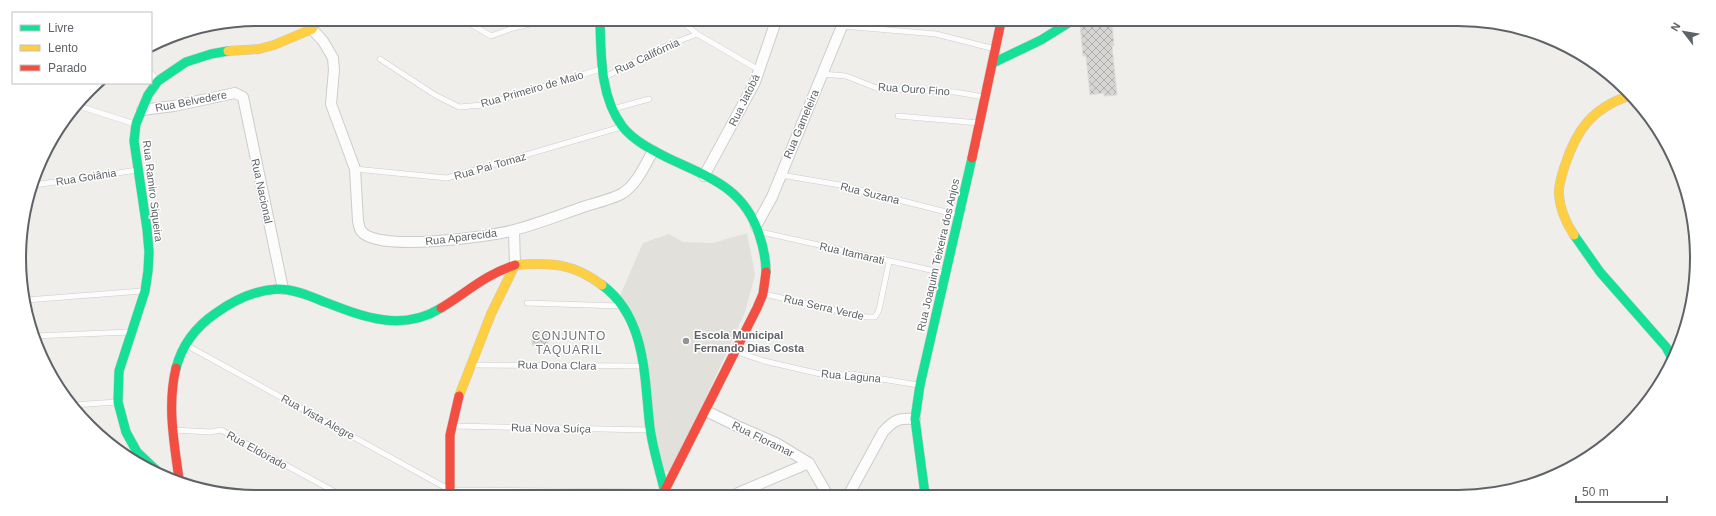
<svg xmlns="http://www.w3.org/2000/svg" width="1716" height="516" font-family="Arial,sans-serif">
<defs>
<pattern id="building-cross-hatch" width="8" height="8" patternUnits="userSpaceOnUse"><rect width="8" height="8" fill="#d6d5d3"/><path d="M0 0l8 8M0 8l8-8" fill="none" stroke="#b1b0af"/></pattern>
</defs>
<rect width="100%" height="100%" fill="#efeeea"/>
<path fill="#e2e0da" d="M747 233 755 275 745 312 671 474 661 469 645 361 619 298 643 243 669 234 683 242 713 243Z"/>
<path fill="url(#building-cross-hatch)" stroke="#deddd9" d="M1084 22H1112L1114 46H1112L1117 95 1104 96V93L1090 95 1086 56H1083L1080 24H1085Z
M532 331H548V346L532 345Z"/>
<g fill="none" stroke-linecap="round" stroke-linejoin="round">
<defs>
<path id="lane" d="M464 20 491 36 513 28 547 20
M842 26 936 34 995 49
M697 34 759 70
M380 59 435 95 459 107 483 105 601 69
M151 73 157 80
M821 74 846 76 879 89 955 92 984 97
M605 77 661 48 697 34 685 24 684 21
M79 106 135 124
M613 109 649 99
M898 116 979 123
M355 169 447 178 621 127
M781 175 840 185 958 215
M34 185 138 170
M761 232 944 273
M764 294 866 317H875L879 310 889 262
M26 300 142 291
M527 303 620 306
M34 336 130 332
M186 345 450 490 663 492
M737 352 764 361 829 376 852 374 918 385
M472 365 642 366
M73 405 117 402
M453 426 649 430
M174 430 210 432 221 430 337 493"/>
<path id="street" d="M312 29 323 41 333 58 334 70 331 104 355 169 358 221C359 225 359 229 362 232 379 252 489 237 514 230 538 224 562 214 586 206 595 203 616 198 623 193 637 184 645 165 653 151
M142 110 174 106 235 93 243 97 283 289
M704 176 755 82 776 21
M756 226 772 197 844 21
M514 230 515 265
M706 411 737 426 776 443 809 463 827 494
M738 493 809 463
M849 494 883 432C894 420 898 418 915 419"/>
<path id="fast" d="M600 20C601 55 600 96 622 126 633 140 650 149 666 157 707 177 743 186 759 234 763 246 766 259 766 272
M993 63 1041 40 1070 22
M1574 235 1600 272 1666 347 1672 358
M602 285C647 318 644 378 650 428 653 450 660 471 665 493
M176 368C182 345 197 326 216 313 234 300 256 290 278 289 293 289 308 295 322 301 361 316 401 333 441 308
M156 470 137 452 126 432 118 402 119 371 145 291 148 271 149 252 147 229 134 141 136 124 148 95 158 81 186 62 211 54 228 51
M925 494 915 419 920 385 972 158"/>
<path id="slow" d="M228 51 259 49 274 45 312 29 319 19
M1574 235C1566 223 1560 209 1559 195 1558 185 1562 175 1565 165 1577 129 1592 109 1628 96
M459 396 491 314 515 265C550 262 573 263 602 285"/>
<path id="jam" d="M972 158 1001 22
M441 308C466 293 486 274 515 265
M176 368C167 405 174 442 179 479
M664 492 757 308 763 294 766 272
M450 493V435L459 396"/>
</defs>
<use href="#lane" stroke="#cbcccc" stroke-width="6"/>
<use href="#street" stroke="#cbcccc" stroke-width="12"/>
<use href="#fast" stroke="#cacacb" stroke-width="10"/>
<use href="#slow" stroke="#cacacb" stroke-width="10"/>
<use href="#jam" stroke="#cacacb" stroke-width="10"/>
<use href="#lane" stroke="#fdfcfc" stroke-width="5"/>
<use href="#street" stroke="#fdfcfc" stroke-width="10"/>
<use href="#fast" stroke="#16e098" stroke-width="9"/>
<use href="#slow" stroke="#ffcf43" stroke-width="9"/>
<use href="#jam" stroke="#f24e42" stroke-width="9"/>
</g>
<circle fill="#919496" stroke="#fff" stroke-width="1.5" cx="686" cy="341" r="4"/>
<g text-anchor="middle" dominant-baseline="central" stroke-width="3" stroke-linejoin="round" paint-order="stroke">
<g font-size="11" fill="#5f6368" stroke="#fff">
<text transform="translate(647 56) rotate(-25)">Rua Califórnia</text>
<text transform="translate(532 89) rotate(-16)">Rua Primeiro de Maio</text>
<text transform="translate(914 89) rotate(4)">Rua Ouro Fino</text>
<text transform="translate(744 100) rotate(-64)">Rua Jatobá</text>
<text transform="translate(191 101) rotate(-11)">Rua Belvedere</text>
<text transform="translate(801 124) rotate(-67)">Rua Gameleira</text>
<text transform="translate(490 166) rotate(-16)">Rua Pai Tomaz</text>
<text transform="translate(86 177) rotate(-9)">Rua Goiânia</text>
<text transform="translate(153 191) rotate(83)">Rua Ramiro Siqueira</text>
<text transform="translate(262 191) rotate(78)">Rua Nacional</text>
<text transform="translate(870 193) rotate(14)">Rua Suzana</text>
<text transform="translate(461 237) rotate(-7)">Rua Aparecida</text>
<text transform="translate(852 253) rotate(13)">Rua Itamarati</text>
<text transform="translate(938 255) rotate(-77)">Rua Joaquim Teixeira dos Anjos</text>
<text transform="translate(824 307) rotate(13)">Rua Serra Verde</text>
<text transform="translate(557 365) rotate(1)">Rua Dona Clara</text>
<text transform="translate(851 376) rotate(5)">Rua Laguna</text>
<text transform="translate(318 417) rotate(29)">Rua Vista Alegre</text>
<text transform="translate(551 428) rotate(1)">Rua Nova Suíça</text>
<text transform="translate(763 439) rotate(26)">Rua Floramar</text>
<text transform="translate(257 450) rotate(29)">Rua Eldorado</text>
</g>
<g font-size="11" font-weight="bold" fill="#5f6368" stroke="#fff" text-anchor="start">
<text x="694" y="335">Escola Municipal<tspan x="694" dy="13">Fernando Dias Costa</tspan></text>
</g>
<g font-size="12" letter-spacing="1" fill="#70757a" stroke="#fff">
<text x="569" y="336">CONJUNTO<tspan x="569" dy="14">TAQUARIL</tspan></text>
</g>
</g>
<path d="M0 0H1716V516H0ZM258 26H1458A232 232 0 0 1 1690 258V258A232 232 0 0 1 1458 490H258A232 232 0 0 1 26 258V258A232 232 0 0 1 258 26Z" fill="#fff" fill-rule="evenodd"/>
<path fill="none" stroke="#5f6368" stroke-width="2" d="M258 26H1458A232 232 0 0 1 1690 258V258A232 232 0 0 1 1458 490H258A232 232 0 0 1 26 258V258A232 232 0 0 1 258 26Z"/>
<rect x="12" y="12" width="140" height="72" fill="#ffffff" stroke="#bfc1c3"/>
<rect x="20" y="25" width="20" height="6" fill="#16e098" stroke="#bfc1c3"/>
<text x="48" y="32" font-size="12" fill="#5f6368">Livre</text>
<rect x="20" y="45" width="20" height="6" fill="#ffcf43" stroke="#bfc1c3"/>
<text x="48" y="52" font-size="12" fill="#5f6368">Lento</text>
<rect x="20" y="65" width="20" height="6" fill="#f24e42" stroke="#bfc1c3"/>
<text x="48" y="72" font-size="12" fill="#5f6368">Parado</text>
<g transform="translate(1684 32) rotate(301)" stroke="#ffffff" stroke-width="3" paint-order="stroke">
<path d="M0-3L7 15L0 10L-7 15Z" fill="#5f6368"/>
<text y="-6" font-size="11" font-weight="bold" text-anchor="middle" fill="#5f6368">N</text>
</g>
<path d="M1576 496v6h91v-6" fill="none" stroke="#5f6368" stroke-width="2"/>
<text x="1582" y="496" font-size="12" fill="#5f6368" stroke="#ffffff" stroke-width="3" paint-order="stroke">50 m</text>
</svg>
